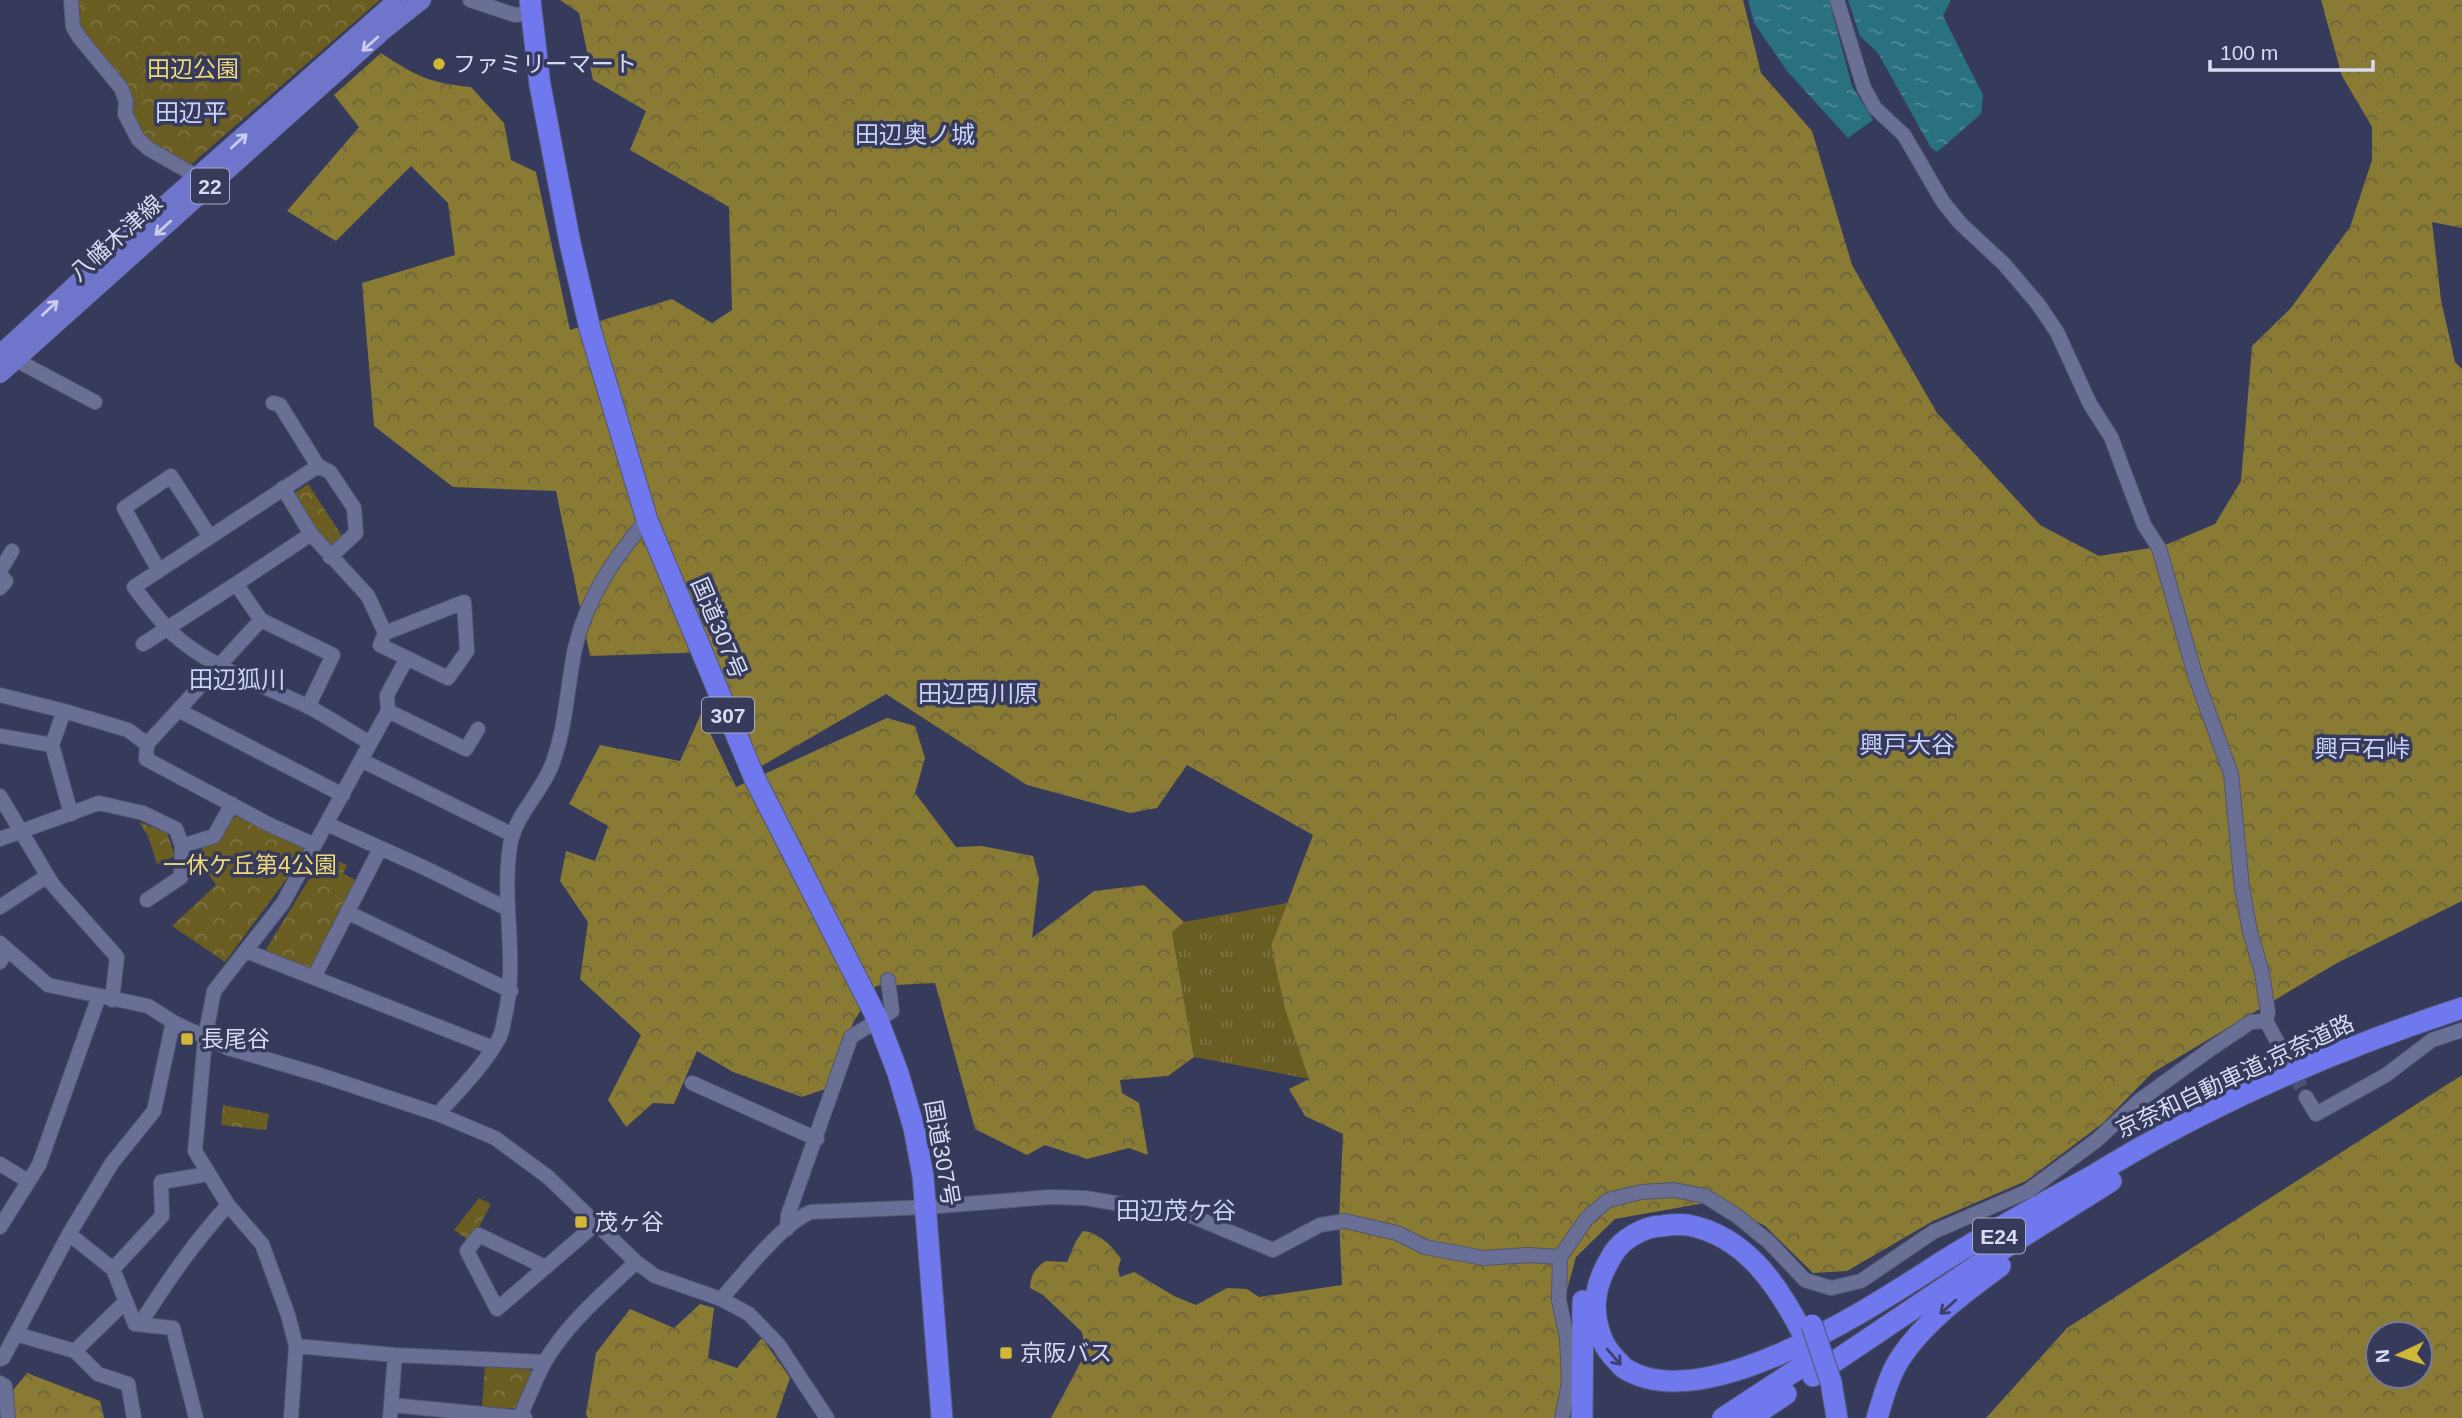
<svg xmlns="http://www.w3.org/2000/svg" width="2462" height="1418" font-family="Arial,'Noto Sans JP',sans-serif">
<defs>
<pattern id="grass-tufts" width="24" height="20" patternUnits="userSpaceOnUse" patternTransform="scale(1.75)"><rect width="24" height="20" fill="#6a5d22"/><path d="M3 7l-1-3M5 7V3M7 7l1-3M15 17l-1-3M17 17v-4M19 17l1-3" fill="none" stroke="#7f7443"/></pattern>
<pattern id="forest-crowns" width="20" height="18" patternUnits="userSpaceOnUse" patternTransform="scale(1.75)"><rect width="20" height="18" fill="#897a34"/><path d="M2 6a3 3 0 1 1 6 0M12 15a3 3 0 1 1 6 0" fill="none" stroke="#6c643c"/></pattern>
<pattern id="park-crowns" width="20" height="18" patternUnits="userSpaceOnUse" patternTransform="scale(1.75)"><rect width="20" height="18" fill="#6a5d22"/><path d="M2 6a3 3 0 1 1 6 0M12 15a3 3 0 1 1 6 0" fill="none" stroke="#7f7443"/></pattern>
<pattern id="water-ripples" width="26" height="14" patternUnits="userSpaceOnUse" patternTransform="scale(1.75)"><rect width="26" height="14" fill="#297081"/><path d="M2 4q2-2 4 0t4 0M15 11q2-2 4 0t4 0" fill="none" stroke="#518a99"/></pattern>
</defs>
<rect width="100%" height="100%" fill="#363a5b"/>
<path fill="url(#grass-tufts)" d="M1287 903 1271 947 1310 1079 1194 1057 1172 932 1184 922Z"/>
<path fill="url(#forest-crowns)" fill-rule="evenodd" d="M560 0H1743L1761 73 1812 131 1852 265 1937 413 2040 525 2099 556 2163 546 2215 524 2241 481 2252 346 2291 308 2350 227 2372 160V127L2342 76 2321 0H2462V228L2432 222 2441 300 2455 362 2462 369V901L2337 963 2152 1073 2103 1123 2026 1181 1933 1221 1847 1271 1813 1273 1765 1226 1716 1201 1615 1219 1576 1257 1563 1305V1401L1558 1418H1051L1086 1352 1082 1332 1043 1295 1030 1288C1031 1274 1035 1268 1046 1261L1067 1262 1076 1241 1083 1231C1098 1232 1114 1247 1121 1259L1118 1269 1120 1277 1134 1272 1174 1296 1196 1305 1227 1288 1247 1289 1259 1297 1342 1285 1339 1220 1343 1134 1305 1116 1289 1089 1309 1079 1286 1012 1271 946 1313 835 1187 765 1157 808 1130 813 1027 785 886 694 760 767 712 652 590 656 556 491 453 487 374 426 362 283 455 255 448 203 411 166 336 241 287 211 359 127 334 95 381 53C416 76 429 83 471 87L504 123 511 160 536 172 570 330 672 299 712 323 732 310 729 207 630 150 646 111 593 80 579 13Z
M701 714 736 787 887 718 915 726 925 758 915 793 956 847 982 846 1033 856 1039 879 1032 938 1094 891 1144 885 1184 922 1172 932 1194 1057 1168 1076 1120 1080 1122 1093 1139 1103 1148 1155 1129 1148 1087 1159 1045 1145 1027 1155 975 1129 935 983 876 986 854 1021 825 1089 802 1097 733 1072 697 1051 674 1104 653 1103 626 1127 608 1100 641 1035 580 979 588 922 560 881 566 851 595 861 608 826 569 804 600 745 680 761Z
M2462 1075V1418H1986L2067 1328ZM2378 1334H2420V1376H2378Z
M700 1304 714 1308 708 1358 737 1368 762 1338 790 1378 776 1418H588L586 1414 596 1353 630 1309 674 1328Z
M27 1373 100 1401 104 1418H14L13 1390Z"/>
<path fill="url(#park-crowns)" d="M74 0H380L188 167 142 136 77 29Z
M308 484 346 542 330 557 293 505 296 492Z
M236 816 308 850 225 962 172 926 216 885 196 855Z
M139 822 167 833 175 856 157 864 148 836Z
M324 855 347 865 343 874 362 883 314 977 263 954Z
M223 1105 269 1114 266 1130 221 1125Z
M479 1198 491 1204 471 1242 454 1230Z
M485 1366 529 1368 532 1374 515 1408H482Z"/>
<path fill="url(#water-ripples)" d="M1748 0H1829L1852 86 1873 120 1848 138 1787 71 1754 23Z
M1848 0H1951L1943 16 1983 95 1981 114 1937 152 1931 148 1878 53 1860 36Z"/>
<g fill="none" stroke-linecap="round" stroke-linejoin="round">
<path stroke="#4e5272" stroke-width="14" stroke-dasharray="14 7" stroke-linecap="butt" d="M2285 1056 2306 1097"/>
<defs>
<path id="minor" d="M71 0 73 27 79 37 121 88 126 101 125 114 138 139 149 149 198 177
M470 0 515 15 531 13
M1837 0 1864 88 1875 108 1904 135 1943 202 1960 223 2004 264 2038 304 2057 332 2090 404 2111 437 2144 525 2159 548 2195 675 2231 774 2242 887 2250 932 2262 973 2268 1012 2266 1021 2285 1056
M16 360 95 402
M273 403 280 405 318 466 330 472 354 508 356 533 330 557
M318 466 134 587C146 603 158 619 172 633 209 667 260 684 305 705 327 716 349 731 370 743
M283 488 311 534 236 584 261 620 333 655 308 707
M311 534 368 596 385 633 380 645 448 678 467 651 464 602 385 633
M0 571 12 551
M159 571 124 508 171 476 210 537
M0 575 6 581 0 588
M261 620 147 744 146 759 270 825 315 845
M143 644 236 584
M0 695 64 711 52 745 71 814
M178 710 343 795
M64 711 128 730 147 744
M388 711 387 695 407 658
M478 729 466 749 388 711 361 760 513 835
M0 736 52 745
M0 796 53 885 117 957 112 1000
M327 824 425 868 508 909
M0 839 99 803 143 813 176 829 182 846 214 836 232 804
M147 900 181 877 182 846
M0 907 47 876
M347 912 511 991
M0 943 48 985 148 1006 173 1022 228 1048 320 1075 438 1114 495 1138 548 1177 636 1262 655 1276 721 1299 749 1314 778 1344 827 1418
M246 951 493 1048
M0 962 7 949
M314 977 380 849
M692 1083 817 1139
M2306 1097 2316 1114 2386 1075 2432 1040 2462 1030
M438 1114C459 1090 482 1068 498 1040 502 1034 503 1027 504 1020 519 963 501 904 510 846 514 817 540 794 551 767 566 730 567 687 575 648 587 597 614 558 647 520
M0 1164 28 1181
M0 1227 39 1165 99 996
M787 1229 788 1215 851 1037 892 1011 888 980
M69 1234 113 1269 135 1324 173 1328 196 1418
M545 1267 479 1235 467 1251 497 1309 597 1223
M113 1269 162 1216 161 1182 208 1174
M721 1299C744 1274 781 1224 811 1212L927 1207 1051 1197 1085 1198 1192 1216 1273 1250 1320 1225 1345 1221 1397 1233 1425 1247 1484 1258 1528 1255 1560 1257
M140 1324C167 1282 194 1242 228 1205
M16 1334 75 1351 98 1374 128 1384 134 1418
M296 1346 395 1355 545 1362
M75 1351 126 1301
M0 1359 3 1358 69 1234 112 1163 154 1111 173 1022
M0 1383 5 1386 8 1418
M391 1405 525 1418
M291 1418 296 1346 288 1315 262 1244 228 1205 195 1151 205 1038 214 991 283 903 361 760
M390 1418 395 1355
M519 1418C531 1394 539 1367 556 1345 578 1314 608 1289 636 1262
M1562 1418 1569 1383 1567 1338 1559 1300 1560 1257 1587 1218 1608 1200 1641 1192 1674 1190 1705 1196 1737 1216 1769 1242 1805 1280 1831 1288 1861 1281 1933 1232 2028 1191 2097 1140 2140 1100 2212 1048 2251 1022 2266 1021"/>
<path id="major" d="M0 354 92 269 397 0
M0 374 383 31 422 0"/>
<path id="highway" d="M530 0 540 85 570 243 590 329 647 520 754 777 877 1018 898 1073 914 1128 923 1176 942 1418
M2086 1180C2201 1108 2334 1050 2462 1008
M1803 1334C1779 1287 1746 1236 1688 1225 1680 1224 1670 1225 1662 1226 1645 1226 1622 1239 1613 1254 1596 1281 1589 1308 1602 1339 1606 1350 1615 1359 1624 1368 1701 1418 1864 1312 1931 1269 1984 1234 2041 1205 2096 1174
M1813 1376 1990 1257 2111 1181
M1831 1382 1837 1418
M1582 1418 1583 1301
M1723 1418 1810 1361
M1750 1418 1786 1394
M1877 1418C1883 1398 1889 1375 1901 1357 1926 1320 1964 1293 2000 1266"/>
</defs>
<use href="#minor" stroke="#525571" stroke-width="16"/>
<use href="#major" stroke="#525571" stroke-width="19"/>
<use href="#highway" stroke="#525571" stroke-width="23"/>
<use href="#minor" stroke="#6a7095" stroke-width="14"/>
<use href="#major" stroke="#6e75ca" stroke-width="18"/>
<use href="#highway" stroke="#7078ed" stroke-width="21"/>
<defs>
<path id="highway-bridge" d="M1812 1325 1831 1382"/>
</defs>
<use href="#highway-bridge" stroke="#525571" stroke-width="23" stroke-linecap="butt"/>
<use href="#highway-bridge" stroke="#7078ed" stroke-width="21"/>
</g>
<defs><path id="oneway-shaft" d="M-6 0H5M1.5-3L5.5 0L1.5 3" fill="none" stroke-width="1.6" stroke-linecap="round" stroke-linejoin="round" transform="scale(1.75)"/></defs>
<g stroke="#c8cdeb">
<use href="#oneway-shaft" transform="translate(370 44) rotate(138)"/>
<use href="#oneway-shaft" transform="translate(239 141) rotate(-42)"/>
<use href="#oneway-shaft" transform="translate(163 228) rotate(138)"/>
<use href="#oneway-shaft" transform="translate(50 308) rotate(-43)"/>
</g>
<g stroke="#3c406a">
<use href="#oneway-shaft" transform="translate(1948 1307) rotate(138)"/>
<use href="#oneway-shaft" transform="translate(1614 1357) rotate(49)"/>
</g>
<g fill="#d1b736" stroke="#363a5b" stroke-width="2.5">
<circle cx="439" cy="64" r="7"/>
<rect x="180" y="1032" width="14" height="14" rx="3.5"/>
<rect x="574" y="1215" width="14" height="14" rx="3.5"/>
<rect x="999" y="1346" width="14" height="14" rx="3.5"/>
</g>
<g text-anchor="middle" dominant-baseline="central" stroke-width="7" stroke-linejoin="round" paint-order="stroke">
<g fill="#363a5b" stroke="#a7abc4" stroke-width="2">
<rect x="191" y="168.5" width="38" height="35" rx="5"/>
<rect x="702" y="697.5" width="52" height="35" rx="5"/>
<rect x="1973" y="1218.5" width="52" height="35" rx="5"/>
</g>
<g font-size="21" font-weight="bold" fill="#d8dcf1">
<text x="210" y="186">22</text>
<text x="728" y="715">307</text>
<text x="1999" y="1236">E24</text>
</g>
<g font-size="23" fill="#d8dcf1" stroke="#363a5b" text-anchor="start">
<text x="453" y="64">ファミリーマート</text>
<text x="201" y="1039">長尾谷</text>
<text x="595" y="1222">茂ヶ谷</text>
<text x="1020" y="1353">京阪バス</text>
</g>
<g font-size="23" fill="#f0da77" stroke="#363a5b">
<text x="193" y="69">田辺公園</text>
<text x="250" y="865">一休ケ丘第4公園</text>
</g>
<g font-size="23" fill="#d8dcf1" stroke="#363a5b">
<text transform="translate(116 238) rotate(-42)">八幡木津線</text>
<text transform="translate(719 628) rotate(67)">国道307号</text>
<text transform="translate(2235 1076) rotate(-25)">京奈和自動車道;京奈道路</text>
<text transform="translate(942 1153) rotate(80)">国道307号</text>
</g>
<g font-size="24" fill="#cad1fa" stroke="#363a5b">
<text x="191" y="112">田辺平</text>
<text x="915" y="134">田辺奥ノ城</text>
<text x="237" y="679">田辺狐川</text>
<text x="978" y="693">田辺西川原</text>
<text x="1907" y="744">興戸大谷</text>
<text x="2362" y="748">興戸石峠</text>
<text x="1176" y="1210">田辺茂ケ谷</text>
</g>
</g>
<g transform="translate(2399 1355) rotate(266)"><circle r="33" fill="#363a5b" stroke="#777b97" stroke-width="2"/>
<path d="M0-5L12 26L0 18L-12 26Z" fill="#d1b736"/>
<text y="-10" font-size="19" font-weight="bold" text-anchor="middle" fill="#d8dcf1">N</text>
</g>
<path d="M2210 60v10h163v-10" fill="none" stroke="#d8dcf1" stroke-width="3.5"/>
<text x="2220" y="60" font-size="21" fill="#d8dcf1" stroke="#363a5b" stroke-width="5" paint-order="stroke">100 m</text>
</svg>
